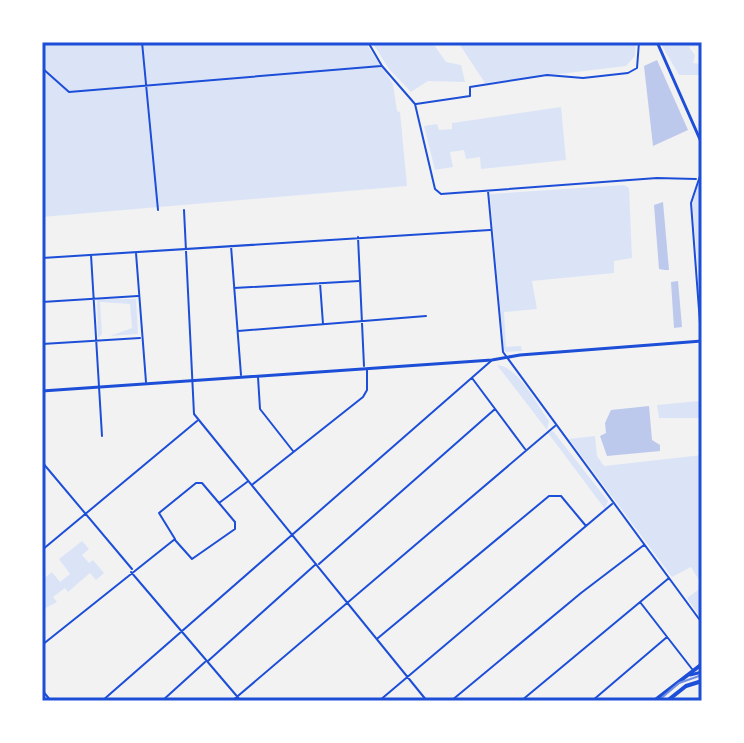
<svg xmlns="http://www.w3.org/2000/svg" width="744" height="743" font-family="Helvetica,sans-serif">
<rect width="100%" height="100%" fill="#f2f2f2"/>
<path fill="#dbe4f7" d="M42 42H365L393 84 397 111 400 112 407 186 42 217Z
M372 42H432L446 62 461 65 465 82 428 81 411 92 389 69Z
M458 42H636L635 56 626 66 485 83Z
M660 42H702V50L697 46 689 47 695 55 693 63 702 64V75H679Z
M561 107 566 160 481 169 480 157 466 159 464 150 450 152 453 167 435 170 424 126 437 124 439 130 452 129V123Z
M701 175 702 176V321L692 200Z
M624 185 629 188 632 258 614 261V273L532 281 537 309 504 312 506 347 521 346 522 351 504 352 490 194Z
M97 299H136L138 334 110 336 132 328 130 304 100 302 102 334 98 338Z
M497 365C518 366 537 405 549 421L547 430Z
M699 401 701 418H659L657 405Z
M553 431 608 501 605 509 548 433Z
M595 436 597 456 604 466 702 455V620L687 598 698 590 699 580 691 567 672 577 569 439Z
M82 541 89 549 82 555 89 563 93 560 104 573 96 580 90 573 68 592 65 588 53 597 57 602 42 610V580L52 572 60 582 70 574 59 559Z"/>
<path fill="#bdc9ec" d="M657 60 688 130 653 146 644 66Z
M663 202 669 270H665L659 269 654 205Z
M678 281 682 327 674 328 671 282Z
M649 406 652 440 660 445V451L607 456 600 436 606 433 605 423 611 410Z"/>
<g fill="none" stroke-linecap="round" stroke-linejoin="round">
<path stroke="#1d4ed8" stroke-width="2" d="M142 42 158 210
M368 42 382 66 415 104 435 189 441 194 657 178 696 179
M42 68 69 92 381 66
M416 104 470 96V87L547 75 583 78 628 73 637 68 639 42
M702 170 691 203 702 350
M488 191 503 352 702 623
M184 210 194 414 427 701
M358 237 364 366
M231 246 241 375
M136 253 146 382
M91 255 102 436
M42 258 490 230
M320 283 323 324
M234 288 359 281
M42 302 138 296
M238 331 426 316
M42 344 140 338
M258 377 260 409 293 451
M472 378 525 449
M42 462 132 569
M253 484 363 397 367 390V369
M175 540 192 559 235 529V522L219 503 247 482
M42 550 197 421
M319 564 495 409
M131 572 241 701
M640 602 692 669
M378 638 549 496H561L586 526
M42 645 175 539 159 513 196 483H202L219 503
M208 661 316 564
M42 690 51 701
M102 701 491 361
M162 701 205 662
M232 701 555 426
M379 701 612 504
M451 701 581 593 644 545
M521 701 669 578
M592 701 667 637"/>
<path stroke="#1d4ed8" stroke-width="3" d="M657 42 702 144
M42 391 492 360 520 355 702 341"/>
<path stroke="#1d4ed8" stroke-width="3" d="M690 675 702 672"/>
<path stroke="#1d4ed8" stroke-width="4" d="M654 701 702 664
M667 701 686 686 702 681"/>
<path stroke="#7290e2" stroke-width="2" d="M658 701 679 683 702 675"/>
</g>
<rect width="744" height="743" fill="none" stroke="#ffffff" stroke-width="88"/>
<rect x="44" y="44" width="656" height="655" fill="none" stroke="#1d4ed8" stroke-width="3"/>
</svg>
